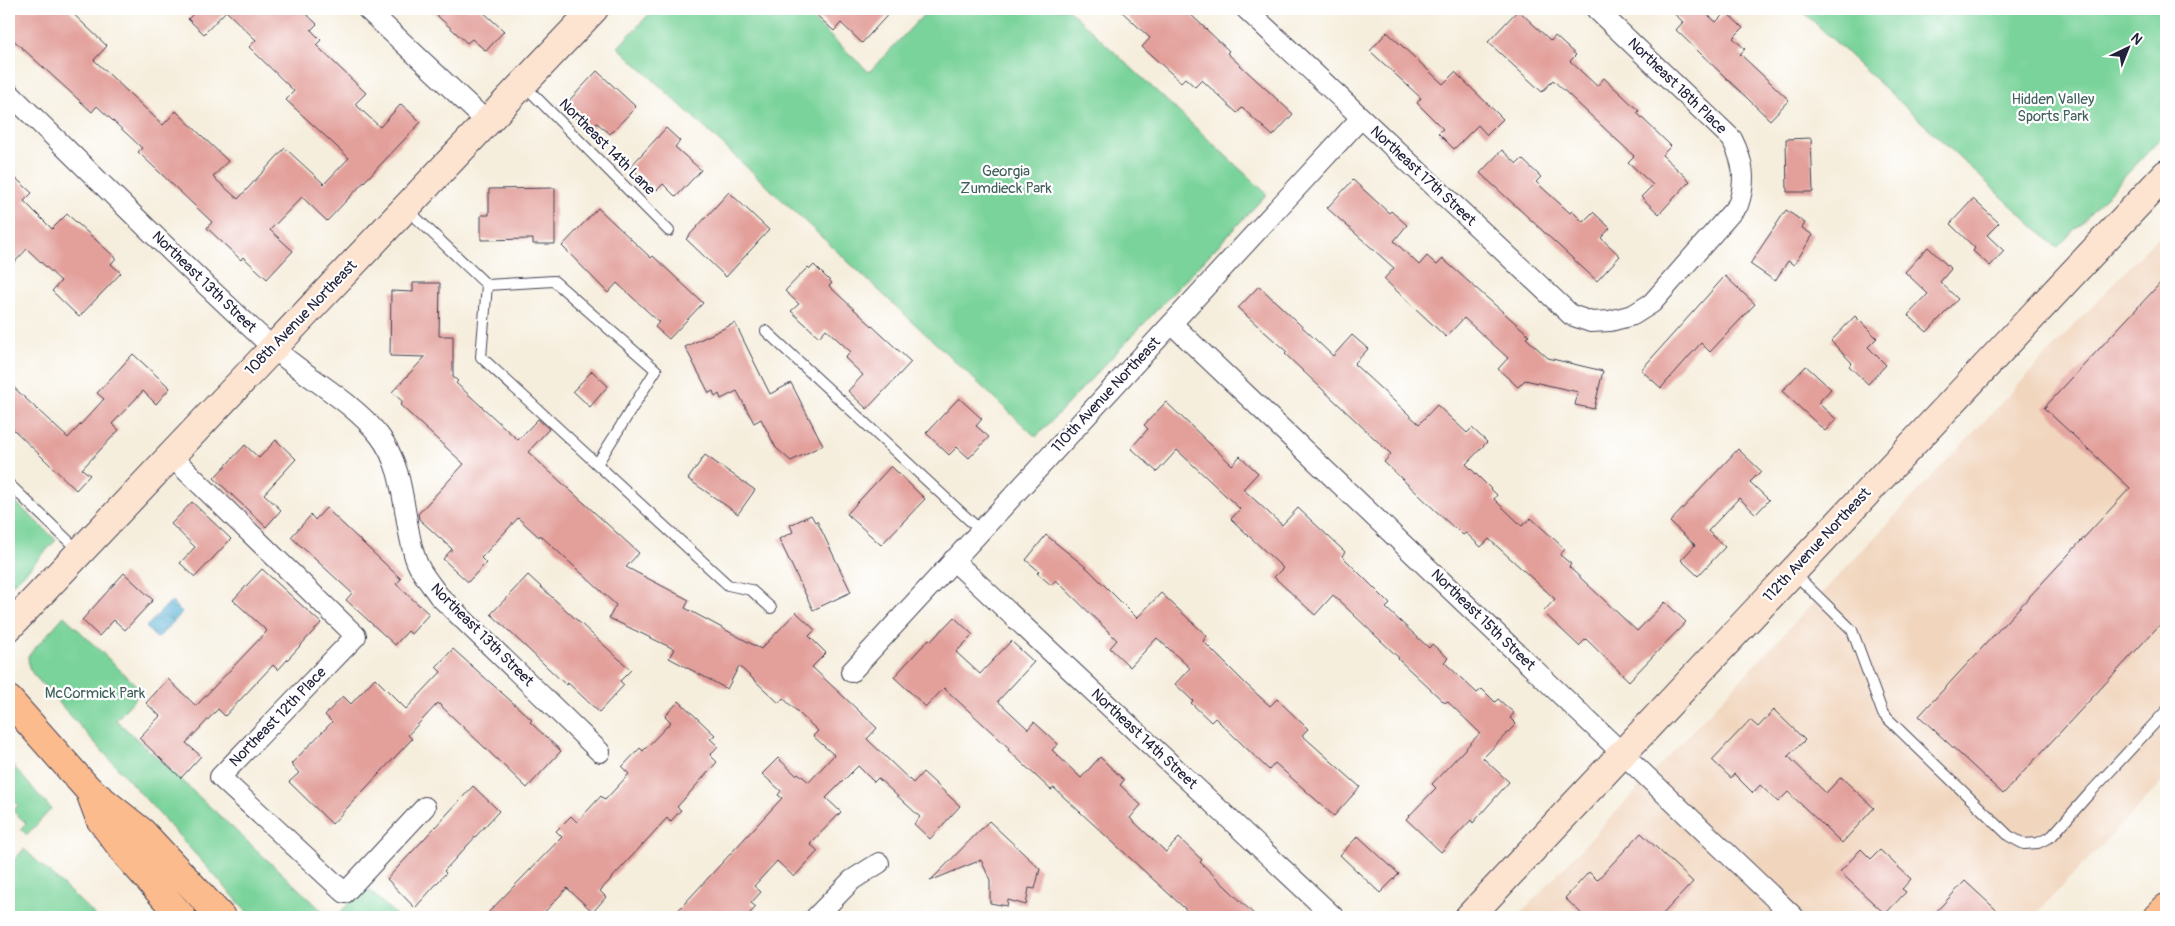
<svg xmlns="http://www.w3.org/2000/svg" width="2175" height="926" font-family="Pangolin,sans-serif">
<defs>
<pattern id="water-waves" width="16" height="10" patternUnits="userSpaceOnUse" patternTransform="scale(1.25)"><rect width="16" height="10" fill="#58b2d6"/><path d="M0 5q4-4 8 0t8 0" fill="none" stroke="#4890af"/></pattern>
</defs>
<rect width="100%" height="100%" fill="#fff"/>
<filter id="ink" filterUnits="userSpaceOnUse"><feTurbulence type="fractalNoise" baseFrequency=".02" numOctaves="2"/><feDisplacementMap in="SourceGraphic" scale="10" xChannelSelector="R" yChannelSelector="G"/><feConvolveMatrix kernelMatrix="1 2 1 2 8 2 1 2 1" color-interpolation-filters="sRGB"/></filter>
<filter id="wash" filterUnits="userSpaceOnUse"><feTurbulence type="fractalNoise" baseFrequency=".0096" numOctaves="4" result="noise"/><feDisplacementMap in="SourceGraphic" scale="20" xChannelSelector="R" yChannelSelector="G"/><feGaussianBlur stdDeviation="1.12" result="paint"/><feColorMatrix in="noise" values="0 0 0 0 0 0 0 0 0 0 0 0 0 0 0 0 0 1.4 0 .05"/><feComposite in="paint" operator="in"/></filter>
<g filter="url(#wash)">
<rect width="100%" height="100%" fill="#f6eedd"/>
<path fill="#f1d5bd" d="M2166 228V778L2033 917H1517Z"/>
<path fill="#79d39a" stroke="#4e7a6a" d="M654 9H801L869 72 929 9H1068L1267 194 1036 437 618 47Z
M1800 9H2166V133L2057 248Z
M9 496 56 540 24 574 9 587Z
M64 616 142 691 116 720 329 917H252L33 674 29 668 28 656Z
M9 761 51 809 27 835 21 829 26 823 13 811 18 805 9 796Z
M24 849 97 917H9V866Z
M365 886 398 917H336Z"/>
<path fill="url(#water-waves)" stroke="#3d6a88" d="M171 601 182 613 157 639 146 627Z"/>
<g id="blocks">
<path fill="#e3a09b" d="M9 9H68L107 46 94 60 163 125 176 111 228 161 213 177 238 199 285 148 324 184 349 158 286 100 294 91 249 47 256 40 226 11 204 34 188 19 198 9H301L317 24 311 30 321 40 316 45 366 93 355 104 380 127 401 104 421 122 327 221 302 197 270 230 293 251 267 279 243 257 241 260 207 228 212 222 138 152 142 148 97 106 92 112 9 36Z
M430 9H480L504 31 486 51 472 39 467 43Z
M810 9H893L862 43 841 23 834 31Z
M1119 9H1185L1229 51 1227 53 1293 114 1273 136 1242 108 1237 113 1202 80 1195 87 1185 78 1181 82 1142 47 1150 38Z
M1669 9H1701L1716 22 1726 12 1743 28 1733 38 1745 49 1740 54 1789 100 1770 120 1676 30 1683 22Z
M1518 10 1551 41 1555 36 1576 55 1570 61 1597 86 1604 78 1639 111 1637 113 1671 146 1662 155 1690 181 1659 214 1641 197 1653 185 1628 162 1634 156 1553 80 1542 92 1488 42Z
M1387 32 1443 84 1455 72 1503 119 1487 135 1478 125 1454 149 1438 133 1443 129 1417 103 1421 98 1370 51Z
M597 71 636 107 610 134 597 123 589 131 563 107Z
M666 128 680 141 675 147 701 170 676 197 663 184 657 190 630 167Z
M1811 138 1813 192H1787L1786 139Z
M1502 150 1517 164 1522 159 1541 177 1536 182 1570 213 1572 211 1583 222 1593 212 1610 228 1601 238 1620 256 1597 281 1480 173Z
M9 172 32 193 24 201 52 229 67 214 116 258 111 264 121 273 79 317 52 291 61 281 27 249 9 268Z
M1353 180 1389 213 1391 211 1407 225 1394 241 1419 265 1427 256 1437 265 1443 259 1529 335 1526 338 1548 358 1603 371 1594 409 1575 405 1578 392 1525 380 1518 387 1498 369 1508 358 1464 318 1446 337 1384 279 1394 268 1327 208Z
M555 188V244H533V239L481 240V215H489V189Z
M729 192 769 230 726 277 686 239Z
M1973 199 1999 223 1987 235 2004 251 1990 266 1973 251 1975 248 1950 224Z
M598 208 651 258 653 256 703 303 669 339 655 327 659 322 617 283 608 293 562 246Z
M1786 210 1805 223 1802 228 1813 235 1794 265 1788 261 1775 281 1750 264Z
M1928 247 1951 269 1940 282 1958 299 1927 332 1908 315 1928 294 1905 272Z
M814 265 832 283 829 286 911 362 867 409 848 391 863 375 845 358 851 352 826 329 819 337 791 311 799 304 785 291 808 267 810 269Z
M1725 276 1755 304 1710 352 1701 343 1661 388 1641 370Z
M2166 277V618L2003 794 1919 716 2130 488 2044 408Z
M413 283H440L439 336H453V377L458 381 456 383 518 440 538 419 549 429 528 452 639 553 626 567 689 600 685 608 761 649 796 612 815 630 809 636 826 653 812 667 877 728 867 739 913 783 923 772 960 806 930 839 914 824 920 817 878 778 874 782 858 766 826 798 841 812 810 844 818 851 794 877 777 861 754 886 761 892 751 903 756 907 746 917H672L782 798 778 795 781 791 762 774 778 758 796 775 798 773 809 782 834 755 813 736 818 731 783 698 779 703 739 666 727 689 669 658 674 649 609 618 616 605 540 535 539 537 518 518 481 558 486 563 468 582 443 559 452 549 419 519 418 514 464 464 400 405 403 402 392 392 425 357 390 356 391 291 413 292Z
M1259 286 1333 356 1352 335 1368 349 1354 364 1419 424 1437 405 1467 433 1472 428 1487 442 1466 464 1497 495 1494 499 1522 526 1531 518 1565 549 1560 555 1571 564 1569 567 1637 631 1665 602 1686 622 1629 681 1586 639 1579 646 1543 612 1555 599 1489 539 1481 547 1466 533 1463 535 1455 527 1454 528 1384 462 1391 454 1285 354 1287 352 1238 308Z
M1855 316 1877 338 1868 347 1886 365 1868 384 1849 366 1852 363 1831 341Z
M735 323 770 394 791 383 823 445 791 461 776 448 761 419 754 423 737 391 721 399 719 394 715 397 713 391 709 393 685 347Z
M133 354 170 388 156 404 143 391 112 424 119 430 82 469 90 475 76 490 9 425V383L68 438 104 399 97 393Z
M1806 366 1831 389 1818 403 1836 419 1825 431 1782 391Z
M592 371 608 386 590 407 573 391Z
M959 398 982 419 976 426 989 437 969 458 957 447 949 455 926 433Z
M1166 402 1232 465 1240 456 1258 473 1243 489 1282 525 1298 508 1345 552 1342 556 1390 604 1386 608 1429 648 1432 644 1448 658 1444 662 1477 693 1482 689 1495 702 1498 699 1514 713 1510 718 1516 724 1483 758 1509 782 1473 823 1471 820 1441 852 1406 819 1436 788 1432 784 1480 733 1447 701 1445 703 1398 659 1399 658 1333 595 1315 615 1274 577 1283 568 1231 519 1240 509 1177 450 1157 472 1131 448 1148 429 1144 425Z
M276 440 296 459 264 494 281 510 266 527 214 478 245 445 259 458Z
M1738 449 1761 471 1750 482 1769 500 1756 514 1739 498 1708 531 1725 547 1698 576 1681 560 1695 545 1670 522Z
M705 455 755 490 738 514 688 479Z
M891 466 925 499 881 545 847 514Z
M192 502 231 539 195 577 180 563 195 547 171 524Z
M326 508 401 579 396 584 429 614 411 634 408 631 395 645 346 600 352 593 291 537 311 515 315 520Z
M811 515 815 522 817 521 851 592 813 610 779 539 793 532 790 525Z
M1046 535 1088 569 1137 618 1161 593 1207 636 1203 641 1246 684 1270 706 1277 699 1308 729 1302 735 1360 787 1334 816 1275 763 1269 770 1215 718 1211 722 1191 703 1193 701 1175 684 1190 668 1157 638 1130 667 1110 648 1117 640 1056 580 1051 585 1037 573 1039 571 1026 560Z
M262 569 321 623 278 670 273 665 225 716 218 709 186 743 201 756 181 778 139 738 160 716 146 703 168 679 196 706 267 631 233 600Z
M124 573 153 600 125 630 114 620 99 636 82 620Z
M528 575 631 670 620 681 624 685 599 712 568 683 566 685 491 614Z
M954 617 973 635 956 652 980 674 1011 641 1034 662 998 701 1028 729 1034 722 1058 744 1052 750 1081 778 1100 757 1124 780 1120 785 1141 805 1130 818 1166 852 1179 838 1202 860 1200 862 1257 917H1194L1054 788 1051 790 1008 750 1009 748 944 688 926 707 894 677 929 639 931 641Z
M453 649 532 720 530 722 561 751 527 788 438 703 408 735 412 739 332 824 289 782 299 773 291 764 332 722 325 715 343 696 351 704 375 678 406 709 441 672 436 667Z
M679 701 715 735 710 739 718 746 710 755 717 762 677 807 681 810 670 822 667 818 600 891 606 897 593 912 567 888 540 917H484L562 837 556 831 571 816 577 822 601 796 605 800 629 774 622 767 640 748 643 751 671 722 665 716Z
M1774 710 1805 740 1788 756 1826 793 1841 777 1874 808 1842 843 1788 792 1778 802 1760 785 1753 793 1734 774 1731 778 1712 760 1750 720 1758 727Z
M473 786 499 811 444 871 446 873 415 908 387 879Z
M989 821 1040 869 1035 889 1029 888 1026 905 1008 900 1007 906 990 903V880L981 860 930 881Z
M1641 833 1693 882 1660 917H1585L1565 898 1589 872 1597 880Z
M1358 836 1399 874 1380 893 1340 855Z
M1861 849 1871 859 1880 850 1911 879 1902 889 1906 892 1885 914 1840 872Z
M1965 881 2004 917H1931Z"/>
</g>
</g>
<g filter="url(#ink)">
<use href="#blocks" fill-opacity="0" stroke="#424153" stroke-width="1"/>
<g fill="none" stroke-linecap="round" stroke-linejoin="round">
<defs>
<path id="service" d="M523 84 669 231
M407 209 487 285 481 357 728 585 751 590 771 608
M487 285 554 281 656 370 597 464
M766 331 981 531
M9 484 79 551
M1793 572 1852 630 1883 714 2009 836 2024 844 2038 843 2052 836 2089 794 2166 711"/>
<path id="minor" d="M367 9 487 122
M1246 9 1571 315 1591 322 1610 321 1633 315 1652 303 1738 205C1747 180 1743 161 1732 139L1596 9
M9 93C96 177 181 264 271 346 305 377 350 399 379 435 406 470 402 514 414 554 418 570 430 583 439 596L600 752
M1172 324 1794 917
M171 456 356 636 220 777 345 893 425 807
M953 560 1334 917
M851 672 1361 118
M816 917 852 880 879 863"/>
<path id="secondary" d="M9 627 594 9
M1469 917 2166 174"/>
<path id="primary" d="M9 700 88 789 142 832 221 917
M91 795 100 819 127 855 182 917"/>
<path id="motorway" d="M2157 917 2166 908"/>
</defs>
<use href="#service" stroke="#424153" stroke-width="12"/>
<use href="#minor" stroke="#424153" stroke-width="22"/>
<use href="#secondary" stroke="#424153" stroke-width="30"/>
<use href="#primary" stroke="#424153" stroke-width="30"/>
<use href="#motorway" stroke="#424153" stroke-width="30"/>
<use href="#service" stroke="#fff" stroke-width="10"/>
<use href="#minor" stroke="#fff" stroke-width="20"/>
<use href="#secondary" stroke="#fde4d1" stroke-width="28"/>
<use href="#primary" stroke="#fbbb8d" stroke-width="28"/>
<use href="#motorway" stroke="#fbbb8d" stroke-width="28"/>
</g>
</g>
<g text-anchor="middle" dominant-baseline="central" stroke-width="4.5" stroke-linejoin="round" paint-order="stroke">
<g font-size="15" fill="#22223b" stroke="#fff">
<text transform="translate(1677 86) rotate(44)">Northeast 18th Place</text>
<text transform="translate(607 147) rotate(45)">Northeast 14th Lane</text>
<text transform="translate(1423 176) rotate(43)">Northeast 17th Street</text>
<text transform="translate(204 282) rotate(44)">Northeast 13th Street</text>
<text transform="translate(301 318) rotate(-46)">108th Avenue Northeast</text>
<text transform="translate(1106 395) rotate(-47)">110th Avenue Northeast</text>
<text transform="translate(1817 545) rotate(-47)">112th Avenue Northeast</text>
<text transform="translate(1483 620) rotate(44)">Northeast 15th Street</text>
<text transform="translate(482 635) rotate(45)">Northeast 13th Street</text>
<text transform="translate(278 717) rotate(-46)">Northeast 12th Place</text>
<text transform="translate(1144 739) rotate(43)">Northeast 14th Street</text>
</g>
<g font-size="15" fill="#40605c" stroke="#fff">
<text x="2053" y="99">Hidden Valley<tspan x="2053" dy="17">Sports Park</tspan></text>
<text x="1006" y="171">Georgia<tspan x="1006" dy="17">Zumdieck Park</tspan></text>
<text x="95" y="693">McCormick Park</text>
</g>
</g>
<rect width="2175" height="926" fill="none" stroke="#fff" stroke-width="30"/>
<g transform="translate(2128 48) rotate(43)" stroke="#ffffff" stroke-width="4" paint-order="stroke">
<path d="M0-4L9 19L0 12L-9 19Z" fill="#22223b"/>
<text y="-8" font-size="14" font-weight="bold" text-anchor="middle" fill="#22223b">N</text>
</g>
</svg>
